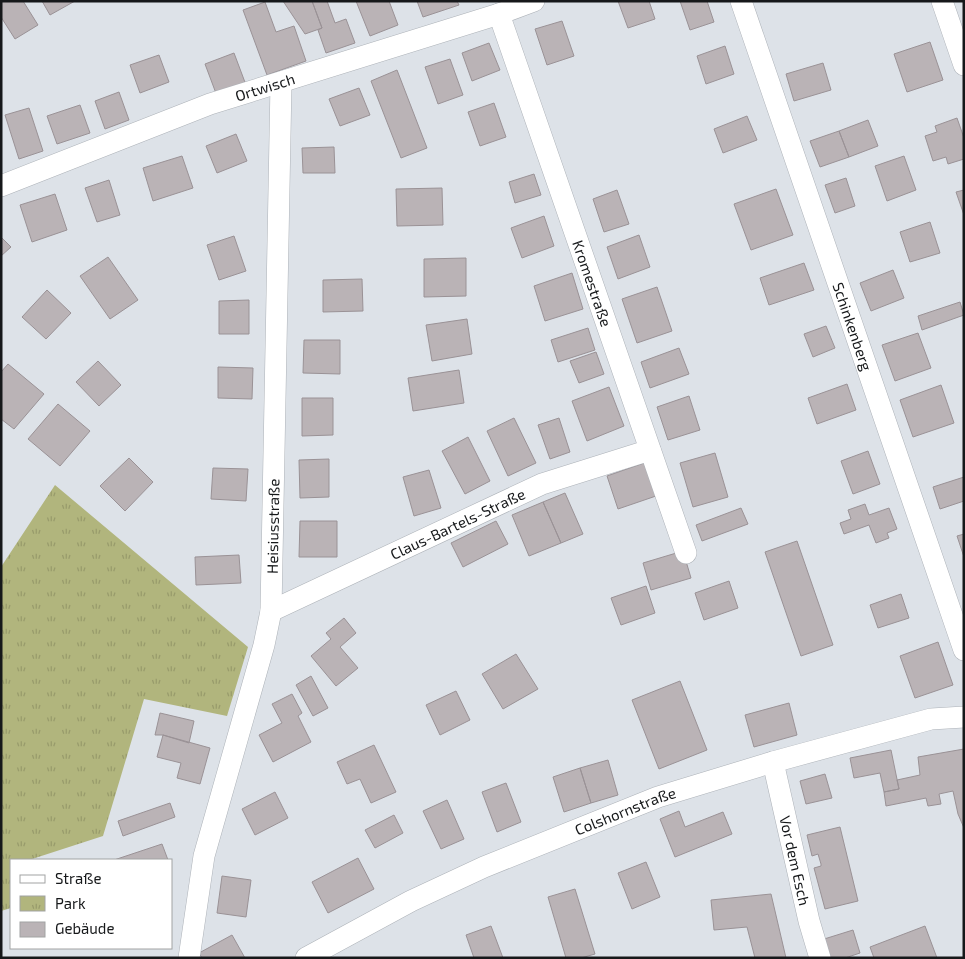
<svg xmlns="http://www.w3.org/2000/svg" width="965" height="959" font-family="'Exo 2',sans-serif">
<defs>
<pattern id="park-tufts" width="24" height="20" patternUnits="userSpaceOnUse" patternTransform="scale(1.25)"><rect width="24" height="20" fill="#b1b57d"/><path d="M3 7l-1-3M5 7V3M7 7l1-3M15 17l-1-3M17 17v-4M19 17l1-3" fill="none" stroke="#989b6b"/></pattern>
</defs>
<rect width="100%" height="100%" fill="#dde2e8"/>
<path fill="url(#park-tufts)" d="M55 485 248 647 227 716 144 699 103 836 29 860H11V908L1 911V567Z"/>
<path fill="#bab3b6" stroke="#9a9296" d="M1 1H23L38 25 15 39 1 17Z
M42 1H75L50 15Z
M283 1H312L322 28 305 34Z
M312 1H327L335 23 346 19 355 43 326 53 318 30 322 28Z
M356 1H389L398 25 370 36Z
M417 1H457L459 5 423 17Z
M618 1H649L655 19 628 28Z
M680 1H707L714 22 690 30Z
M265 2 276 32 294 26 306 61 267 75 243 10Z
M562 21 574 56 547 65 535 29Z
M930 42 943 80 907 92 894 54Z
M489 43 500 70 472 81 462 53Z
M725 46 734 74 706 84 697 56Z
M234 53 246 85 217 96 205 64Z
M159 55 169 82 140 93 130 65Z
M450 59 463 95 438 104 425 67Z
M823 63 831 90 794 101 786 74Z
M397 70 427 148 401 158 371 81Z
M359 88 370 115 340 126 329 99Z
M119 92 129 120 105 129 95 101Z
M494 103 506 137 480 146 468 112Z
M80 105 90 133 57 144 47 116Z
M29 108 43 151 19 159 5 115Z
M747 116 757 140 723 153 714 129Z
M957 118 964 138V159L948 164 946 157 933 161 925 136 937 132 935 126Z
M868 120 878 146 849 157 839 131Z
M839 131 849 157 820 167 810 141Z
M236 134 247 161 217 173 206 146Z
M334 147 335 173H303L302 148Z
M182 156 193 188 153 201 143 168Z
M904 156 916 190 887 201 875 166Z
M534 174 541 195 515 203 509 182Z
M846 178 855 206 835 213 825 185Z
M109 180 120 215 97 222 85 188Z
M442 188 443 225 397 226 396 189Z
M776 189 793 235 751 250 734 204Z
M617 190 629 224 604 232 593 199Z
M964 190V215L956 192Z
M55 194 67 230 32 242 20 205Z
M544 216 554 246 522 258 511 228Z
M930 222 940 253 910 262 900 232Z
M639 235 650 267 618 279 607 247Z
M234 236 246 271 219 280 207 245Z
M1 237 11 247 1 256Z
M108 257 138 300 110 319 80 276Z
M466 258V296L424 297V259Z
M804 263 814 290 769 305 760 278Z
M893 270 904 298 871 311 860 283Z
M572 273 583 309 545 321 534 286Z
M362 279 363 311 323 312V280Z
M657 287 672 331 637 343 622 299Z
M47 290 71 313 46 339 22 317Z
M249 300V334H219V301Z
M960 302 964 315 922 330 918 316Z
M467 319 472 354 432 361 426 325Z
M826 326 835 348 813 357 804 334Z
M588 328 595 350 558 362 551 340Z
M918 333 931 368 895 381 882 345Z
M304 340H340V374L303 373Z
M679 348 689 374 650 388 641 362Z
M596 352 604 374 579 383 570 361Z
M98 361 121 385 99 406 76 382Z
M8 364 44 394 14 429 1 419V372Z
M218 367 253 368 252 399 218 398Z
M459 370 464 403 413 411 408 378Z
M847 384 856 410 817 424 808 398Z
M941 385 954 423 913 437 900 400Z
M609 387 624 426 587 441 572 401Z
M689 396 700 430 668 440 657 407Z
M302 398H333V435L302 436Z
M58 404 90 431 60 466 28 439Z
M514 418 536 463 508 476 487 431Z
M559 418 570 452 550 459 538 425Z
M468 437 490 481 465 494 442 451Z
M868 451 880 484 853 494 841 461Z
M715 453 728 497 693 507 680 463Z
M129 458 153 482 125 511 100 486Z
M329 459V497L300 498 299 460Z
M644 463 656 496 618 509 607 476Z
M213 468 248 469 246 501 211 499Z
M429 470 441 508 414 516 403 477Z
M964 477V501L940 509 933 487Z
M565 493 583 534 561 543 543 502Z
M543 502 561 543 529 556 512 515Z
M865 504 869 515 889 508 897 529 887 533 889 538 876 543 869 525 844 534 840 523 851 519 848 510Z
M741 508 748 524 702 541 696 525Z
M300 521H337V557H299Z
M496 521 508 544 463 567 451 543Z
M964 534V557L957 536Z
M797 541 833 645 801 656 765 552Z
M683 551 691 578 651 590 643 563Z
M239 555 241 583 196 585 195 557Z
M729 581 738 608 704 620 695 593Z
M646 586 655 613 621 625 611 598Z
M901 594 909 618 878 628 870 605Z
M344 618 356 633 340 647 358 668 336 686 311 656 331 639 326 633Z
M938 642 953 685 915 698 900 656Z
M516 654 538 689 503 709 482 674Z
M311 676 328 708 313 716 296 685Z
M680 681 707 750 659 769 632 700Z
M456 691 470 720 440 735 426 705Z
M292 694 302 713 298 716 311 742 273 762 259 735 282 723 272 704Z
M789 703 797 735 754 747 745 715Z
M160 713 194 721 189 743 163 735H155Z
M163 735 210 748 200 784 177 778 181 763 157 757Z
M374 745 396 792 371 803 360 779 347 784 337 762Z
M964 749V828L958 814 953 791 939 794 941 804 928 806 926 798 886 806 884 792 899 789 897 780 920 775 918 757Z
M891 750 899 789 884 792 880 773 854 778 850 758Z
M608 760 618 795 591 803 580 768Z
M580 768 591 803 564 812 553 777Z
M825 774 832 798 806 804 800 781Z
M506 783 521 822 497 832 482 792Z
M275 792 288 818 255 835 242 809Z
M447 800 464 839 441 849 423 811Z
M170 803 175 817 123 836 118 821Z
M679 811 685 827 723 812 732 834 675 857 660 819Z
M394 815 403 833 375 848 365 830Z
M840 827 858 901 825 909 814 868 821 866V864L818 854 812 856 807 835Z
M162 844 168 860H114Z
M358 858 374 889 328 913 312 882Z
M646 862 660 897 632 909 618 873Z
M222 876 251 880 246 917 217 913Z
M575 889 595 954 581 958H566L548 897Z
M771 894 786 958H755L747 927 714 930 711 900Z
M491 926 503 958H474L466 935Z
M925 926 937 958H874L870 947Z
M853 930 860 953 845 958H827L821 940Z
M232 935 245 958H202L199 953Z"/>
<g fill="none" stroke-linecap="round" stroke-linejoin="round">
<defs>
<g id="street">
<path id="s1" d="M741 1 964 650"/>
<path d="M942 1 964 65"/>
<path id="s2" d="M499 14 686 553"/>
<path id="s3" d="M1 186 210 104 499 14 534 1"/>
<path id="s4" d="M271 611 542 484 650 450"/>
<path id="s5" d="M773 762 809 921 820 958"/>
<path id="s6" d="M189 958 204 856 264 645 271 611 281 83"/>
<path id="s7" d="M306 958 411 901 484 867 658 797 773 762 931 719 964 717"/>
</g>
</defs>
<use href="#street" stroke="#adb2b8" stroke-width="22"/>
<use href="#street" stroke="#fff" stroke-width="21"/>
</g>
<g text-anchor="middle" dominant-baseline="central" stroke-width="4" stroke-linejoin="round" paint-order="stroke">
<g font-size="15" fill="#16181a" stroke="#fff">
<text stroke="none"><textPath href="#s3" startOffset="282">Ortwisch</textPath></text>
<text stroke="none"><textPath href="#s2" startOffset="285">Kromestraße</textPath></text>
<text stroke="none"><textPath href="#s1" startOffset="344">Schinkenberg</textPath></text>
<text stroke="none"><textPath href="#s4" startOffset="206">Claus-Bartels-Straße</textPath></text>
<text stroke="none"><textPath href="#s6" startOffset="442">Heisiusstraße</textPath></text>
<text stroke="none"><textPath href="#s7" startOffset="352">Colshornstraße</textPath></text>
<text stroke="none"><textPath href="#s5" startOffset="101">Vor dem Esch</textPath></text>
</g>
</g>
<rect width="965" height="959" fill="none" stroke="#16181a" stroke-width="5"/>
<rect x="10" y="859" width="162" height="90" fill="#ffffff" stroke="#a2a3a3"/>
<rect x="20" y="875" width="25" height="8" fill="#ffffff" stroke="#a2a3a3"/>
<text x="55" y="884" font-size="15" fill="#16181a">Straße</text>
<rect x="20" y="896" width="25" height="15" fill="url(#park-tufts)" stroke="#a2a3a3"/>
<text x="55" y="909" font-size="15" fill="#16181a">Park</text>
<rect x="20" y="922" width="25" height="15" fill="#bab3b6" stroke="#a2a3a3"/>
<text x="55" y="934" font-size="15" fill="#16181a">Gebäude</text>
</svg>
